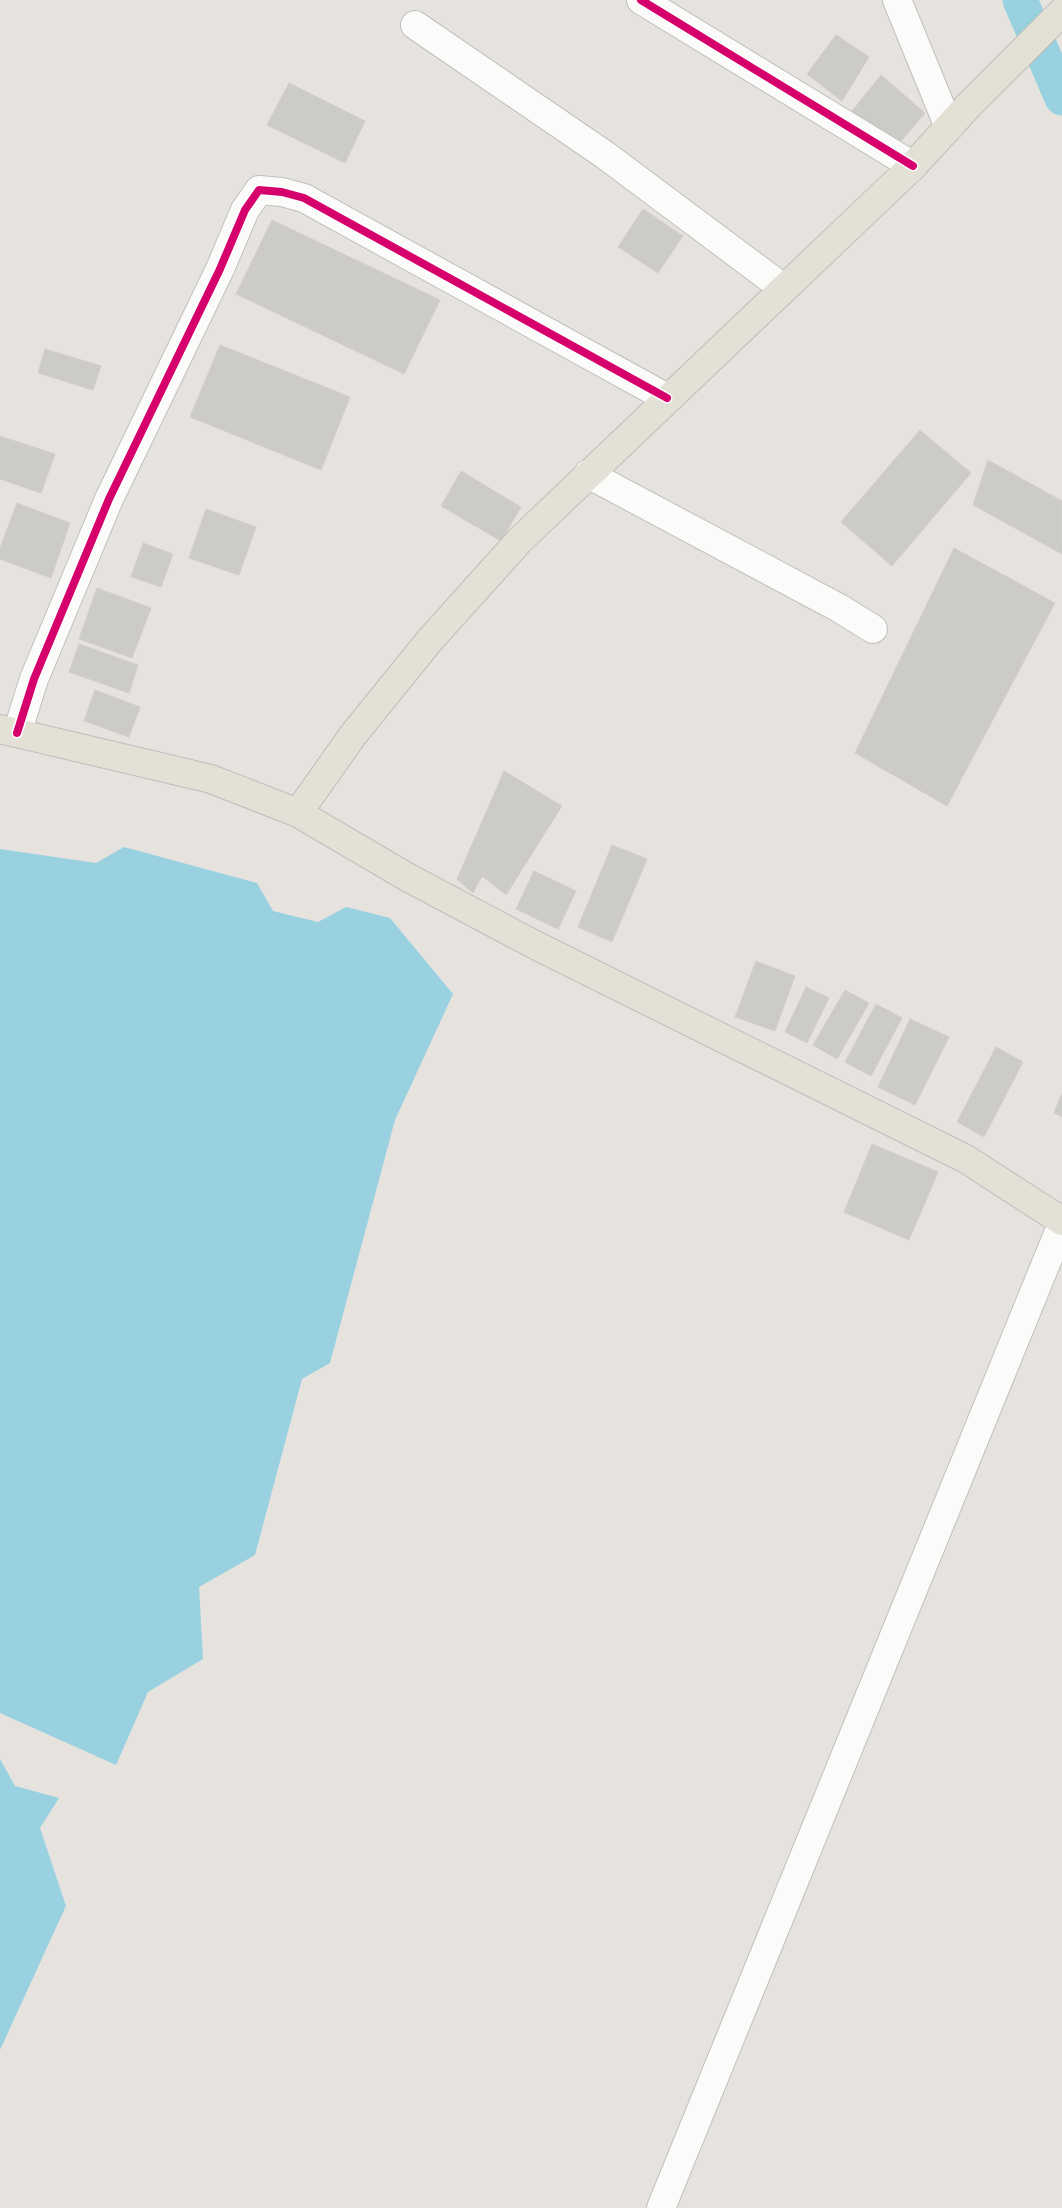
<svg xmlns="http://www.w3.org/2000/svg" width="1062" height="2208" font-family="Inter,sans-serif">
<rect width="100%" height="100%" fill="#e6e3df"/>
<path fill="#99d1e1" d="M124 847 257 883 273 911 318 922 346 907 390 918 453 994 395 1120 330 1363 302 1379 255 1555 199 1587 203 1659 148 1692 116 1765 0 1713V849L96 863Z
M0 1759 15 1786 59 1798 40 1828 66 1906 0 2050Z"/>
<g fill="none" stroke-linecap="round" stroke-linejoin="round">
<path stroke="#99d1e1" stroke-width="35" d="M1020 0 1062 98"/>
</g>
<path fill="#cdcbc8" stroke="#d1cfcb" d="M836 35 869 57 842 101 807 74Z
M881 75 925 113 897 146 849 115Z
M289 83 365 121 345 163 267 125Z
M643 209 683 236 658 273 618 247Z
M272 220 440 300 404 374 236 294Z
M220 345 350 397 321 470 190 417Z
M45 349 101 366 93 390 38 373Z
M920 430 971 473 892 566 841 522Z
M0 436 55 454 41 493 0 479Z
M988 460 1062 501V554L973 505Z
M461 471 521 507 501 541 441 506Z
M17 503 70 523 51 578 0 559V548Z
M206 509 256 527 239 575 189 558Z
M143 543 173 554 161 587 131 577Z
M954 548 1055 603 947 806 855 753Z
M97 588 151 608 132 658 79 639Z
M79 644 138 665 129 693 69 672Z
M95 690 140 707 129 737 84 721Z
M504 771 562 806 506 895 482 876 473 893 457 879Z
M612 845 647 859 612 942 578 927Z
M534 871 576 891 558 929 516 909Z
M756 961 795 976 775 1031 735 1017Z
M806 987 829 998 807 1043 785 1032Z
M845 990 869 1003 837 1059 813 1045Z
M876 1004 902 1018 871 1076 845 1062Z
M910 1019 949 1037 915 1105 878 1087Z
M996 1047 1023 1062 984 1137 957 1122Z
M1062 1093V1117L1054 1113Z
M872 1144 938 1172 909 1240 844 1212Z"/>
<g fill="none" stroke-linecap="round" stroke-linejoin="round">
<defs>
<path id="minor" d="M641 0 913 166
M897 0 949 127
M415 25 605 155 783 288
M588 474 839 608 873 629
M17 733 34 679 109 499 220 269 245 210 259 190 282 192 304 198 667 398
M661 2208 1062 1224"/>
<path id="major" d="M0 729 211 779 298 813 407 877 537 946 966 1159 1062 1221
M298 813 353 735 430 640 520 540 913 166 967 107 1062 12"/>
</defs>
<use href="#minor" stroke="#c0bfc0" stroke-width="30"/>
<use href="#major" stroke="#bfbdbd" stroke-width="30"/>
<use href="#minor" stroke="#fbfbfa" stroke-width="28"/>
<use href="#major" stroke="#e3e0d5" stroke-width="28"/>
<defs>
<path id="cycleway" d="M641 0 913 166
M17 733 34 679 109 499 220 269 245 210 259 190 282 192 304 198 667 398"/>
</defs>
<use href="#cycleway" stroke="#fff" stroke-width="11"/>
<use href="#cycleway" stroke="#d6006c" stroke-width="8"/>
</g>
</svg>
